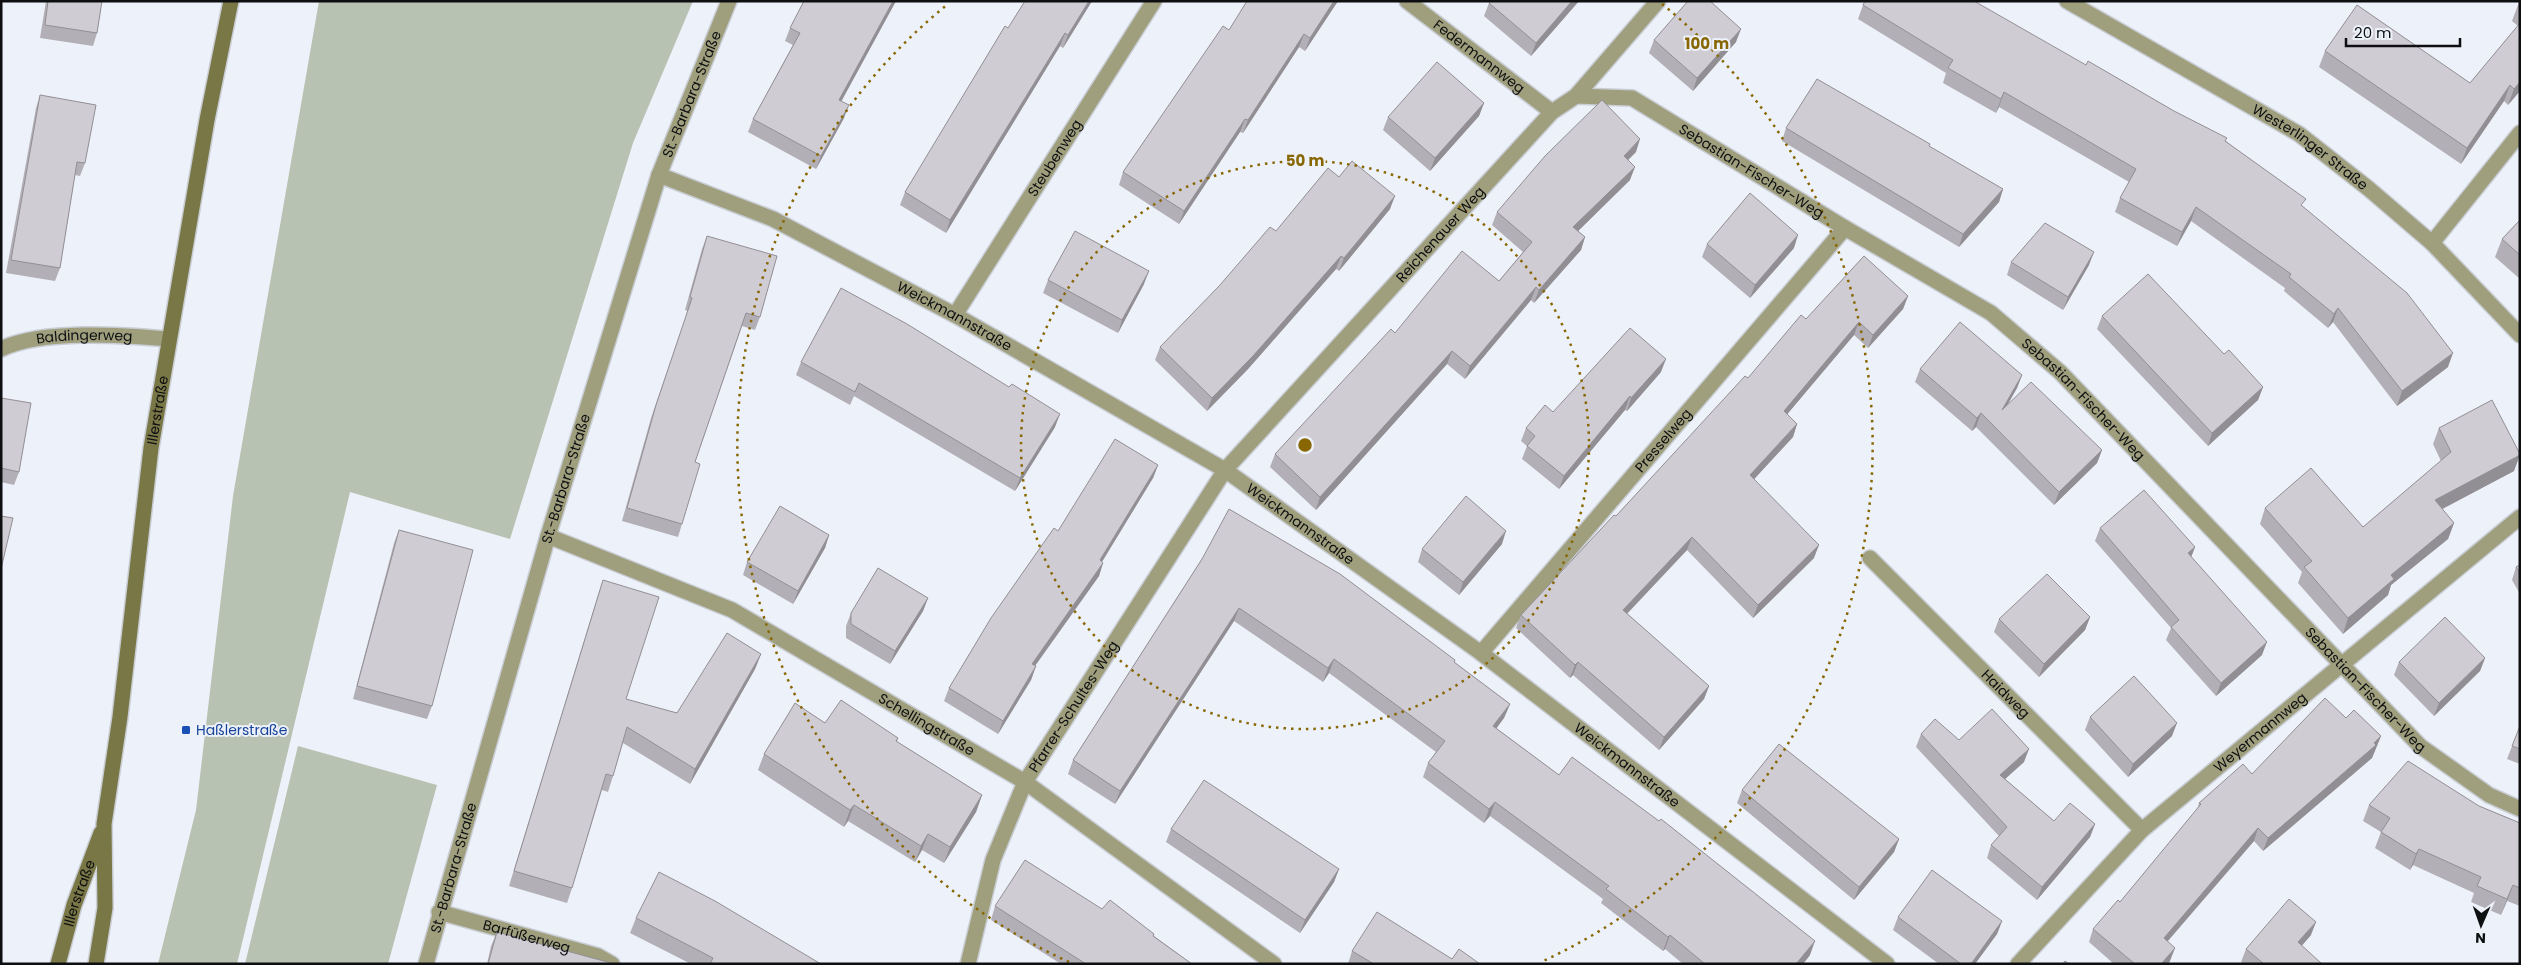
<svg xmlns="http://www.w3.org/2000/svg" width="2521" height="965" font-family="Poppins,sans-serif">
<rect width="100%" height="100%" fill="#edf1f9"/>
<path fill="#b8c2b2" d="M319 1H693L633 143 510 539 350 492 237 964H158L196 810 233 496Z
M298 746 437 785 388 964H245Z"/>
<g fill="none" stroke-linecap="round" stroke-linejoin="round">
<defs>
<g id="street">
<path id="s1" d="M1407 1 1552 112"/>
<path id="s2" d="M2067 1 2299 134 2369 189 2432 243 2520 335"/>
<path id="s3" d="M1576 96 1632 98 1845 228 1991 313 2060 372 2420 746 2489 795 2520 809"/>
<path id="s4" d="M659 175 773 219 955 315 1225 470 1481 653 1887 964"/>
<path d="M2432 243 2520 133"/>
<path id="s5" d="M955 315 1154 1"/>
<path id="s6" d="M1 349C43 329 122 335 169 339"/>
<path id="s7" d="M548 536 732 610 1025 782 1274 964"/>
<path id="s8" d="M1870 558 2142 830"/>
<path id="s9" d="M1481 653 1845 228"/>
<path id="s10" d="M439 912 598 956 612 964"/>
<path id="s11" d="M426 964 548 536 659 175 729 1"/>
<path id="s12" d="M968 964 993 860 1025 782 1225 470 1552 112 1576 96 1658 1"/>
<path id="s13" d="M2018 964 2142 830 2520 517"/>
</g>
<g id="secondary">
<path id="s14" d="M58 964 74 905 101 833"/>
<path id="s15" d="M96 964 105 908 104 824 120 717 151 448 207 120 231 1"/>
</g>
</defs>
<use href="#street" stroke="#c9cdd4" stroke-width="18"/>
<use href="#secondary" stroke="#c9cdd4" stroke-width="18"/>
<use href="#street" stroke="#9f9f7e" stroke-width="15"/>
<use href="#secondary" stroke="#797746" stroke-width="15"/>
</g>
<path fill="#b3afb6" d="M46 1H102L97 33 93 46 40 38Z
M804 1H896L841 101 844 118 816 169 748 132 753 119 793 45 785 41 790 28Z
M1092 1 1063 48 1060 46 946 233 900 205 905 192 1008 28Z
M1338 1 1305 51 1299 47 1243 133 1240 132 1179 224 1119 185 1123 172 1229 30Z
M1491 1H1579L1531 56 1484 16 1489 3Z
M2520 2V91L2508 105 2504 101 2461 164 2319 67 2325 51 2470 83 2518 26 2512 21 2518 5Z
M1863 5 2086 65 2226 141 2303 207 2448 367 2397 406 2333 322 2328 328 2284 291 2285 288 2191 221 2177 246 2115 212 2120 198 2129 182 1999 107 1996 113 1943 83 1946 73 1858 19Z
M1654 40 1736 42 1693 91 1649 53Z
M40 95 85 163 80 176 75 175 60 268 55 281 6 273 36 108Z
M1484 103 1479 116 1430 171 1383 130 1388 117Z
M1786 128 2003 189 1999 202 1959 247 1782 141Z
M1636 152 1628 160 1630 180 1578 231 1585 237 1581 250 1534 303 1531 300 1465 379 1447 364 1316 510 1270 467 1275 454 1395 333 1499 281 1523 252 1492 225 1497 212Z
M1339 177 1390 209 1339 271 1336 269 1248 369 1207 411 1155 360 1160 347Z
M2520 220V279L2495 257 2502 239Z
M707 236 760 317 755 330 742 326 695 462 682 524 678 537 622 521 651 418 688 311 685 310 702 249Z
M1707 244 1794 248 1750 298 1702 257Z
M2011 262 2089 265 2063 310 2007 275Z
M1048 280 1144 284 1118 333 1043 293Z
M1908 296 1903 309 1868 348 1854 335 1787 414 1797 424 1793 437 1754 479 1814 558 1753 618 1687 550 1627 614 1709 686 1704 699 1659 750 1573 675 1570 678 1516 628 1521 615 1748 378 1806 319Z
M2102 316 2263 387 2258 400 2208 446 2097 329Z
M801 362 1055 427 1015 491 854 396 850 405 796 375Z
M1920 369 2022 375 2017 388 2008 404 2102 450 2097 463 2054 505 1976 427 1972 431 1915 382Z
M1661 372 1627 411 1625 410 1559 489 1522 459 1527 446 1521 441 1526 428 1553 412Z
M1 398 19 472 14 485 1 482Z
M2439 428 2514 471 2442 509 2454 523 2448 539 2391 585 2388 595 2343 634 2298 583 2302 572 2260 524 2265 508 2363 527 2441 461 2433 444Z
M1158 465 1153 478 1102 562 1103 563 1099 576 1035 666H1036L1031 680 998 734 944 701 949 688 1058 531Z
M2100 528 2195 547 2191 557 2262 655 2216 696 2166 640 2171 628 2095 541Z
M399 530 432 706 427 719 353 699 394 543Z
M829 535 825 548 793 604 743 575 747 562Z
M1502 544 1459 595 1418 562 1422 549Z
M1202 559 1455 660 1454 662 1510 704 1504 718 1496 728 1559 775 1810 955 1803 964H1683L1665 949 1663 951 1601 903 1603 899 1490 816 1484 823 1423 777 1428 763 1436 752 1329 673 1323 682 1234 621 1115 804 1068 774 1073 760Z
M2520 565V594L2512 580 2516 567Z
M603 580 626 699 677 713 761 654 755 669 690 784 623 743 613 776 608 792 602 790 572 888 567 903 509 886 598 595Z
M928 598 923 611 890 664 846 638V626L851 613Z
M2090 617 2085 630 2039 677 1994 632 1999 619Z
M2485 658 2480 671 2434 716 2394 675 2399 662Z
M2090 717 2172 736 2128 777 2085 730Z
M2346 718 2381 736 2372 758 2263 851 2254 841 2168 941 2170 961 2168 964H2114L2089 942 2093 929 2120 902 2197 810 2199 803 2252 774Z
M825 723 898 738 897 742 982 795 976 812 944 863 922 850 915 862 848 821 844 827 758 770 764 754Z
M2520 726V764L2507 759Z
M1921 734 1959 740 2024 762 2005 779 2054 821 2095 824 2090 837 2037 900 1987 858 1991 845 1999 836 1916 747Z
M1742 790 1899 839 1894 852 1854 900 1737 803Z
M2369 805 2479 806 2520 823V906L2507 901 2501 915 2471 902 2474 893 2413 865 2410 870 2375 848 2381 832 2363 821Z
M1171 829 1339 869 1334 882 1300 933 1166 842Z
M995 906 1102 909 1154 934V936L1192 964H1061L991 920Z
M1898 917 2002 921 1997 934 1975 964H1939L1893 930Z
M636 918 821 964H691L630 933Z
M497 932 611 964H487L491 946Z
M2311 935 2301 946 2322 964H2244L2241 962 2246 949Z
M1352 951 1452 959 1480 964H1348Z"/>
<path fill="#928f94" d="M893 1H896L835 113 839 100Z
M1089 1H1092L1063 48 1068 35Z
M1334 1H1338L1305 51 1310 38Z
M1572 1H1579L1531 56 1536 43Z
M1741 29 1736 42 1693 91 1697 78Z
M1065 33 1060 46 946 233 950 220Z
M1304 34 1299 47 1243 133 1248 120Z
M2520 82V91L2508 105 2514 89Z
M2510 85 2504 101 2461 164 2467 148Z
M2004 92 1999 107 1996 113 2001 99Z
M1484 103 1479 116 1430 171 1435 158Z
M849 105 844 118 816 169 821 156Z
M1245 119 1240 132 1179 224 1184 211Z
M1640 139 1636 152 1619 169 1624 156Z
M1635 167 1630 180 1569 240 1573 227Z
M2003 189 1999 202 1959 247 1963 234Z
M1395 196 1390 209 1339 271 1344 258Z
M2196 207 2191 221 2177 246 2182 232Z
M1798 235 1794 248 1750 298 1755 285Z
M1585 237 1581 250 1534 303 1539 290Z
M2094 252 2089 265 2063 310 2068 297Z
M1341 256 1336 269 1248 369 1207 411 1212 398Z
M1149 271 1144 284 1118 333 1122 320Z
M1536 287 1531 300 1465 379 1470 366Z
M1908 296 1903 309 1868 348 1873 335Z
M2338 308 2333 322 2328 328 2334 314Z
M1859 322 1854 335 1779 424 1784 411Z
M1452 351 1447 364 1316 510 1320 497Z
M2453 353 2448 367 2397 406 2402 391Z
M1666 359 1661 372 1627 411 1631 398Z
M2022 375 2017 388 1997 423 2002 410Z
M2263 387 2258 400 2208 446 2212 433Z
M1630 396 1625 410 1559 489 1564 476Z
M1981 413 1976 427 1972 431 1977 418Z
M1060 414 1055 427 1015 491 1020 478Z
M1797 424 1793 437 1746 488 1750 475Z
M2102 450 2097 463 2054 505 2059 492Z
M2520 455 2514 471 2429 516 2435 500Z
M1158 465 1153 478 1095 573 1100 560Z
M2454 523 2448 539 2391 585 2388 595 2343 634 2348 618 2391 575Z
M1506 531 1502 544 1459 595 1463 582Z
M829 535 825 548 793 604 798 591Z
M1692 537 1687 550 1618 623 1623 610Z
M1819 545 1814 558 1753 618 1758 605Z
M2195 547 2190 560 2188 553Z
M1103 563 1099 576 1027 677 1032 664Z
M928 598 923 611 890 664 895 651Z
M1239 608 1234 621 1115 804 1120 791Z
M2090 617 2085 630 2039 677 2044 664Z
M2267 642 2262 655 2216 696 2221 683Z
M761 654 755 669 690 784 695 769Z
M2485 658 2480 671 2434 716 2439 703Z
M1334 659 1329 673 1323 682 1328 668Z
M1578 662 1573 675 1570 678 1575 665Z
M1036 666 1031 680 998 734 1003 721Z
M1709 686 1704 699 1659 750 1664 737Z
M1510 704 1504 718 1488 740 1493 726Z
M2177 723 2172 736 2128 777 2133 764Z
M2381 736 2372 758 2263 851 2268 838 2374 743Z
M2029 749 2024 762 1995 788 2000 775Z
M982 795 976 812 944 863 950 847Z
M1495 802 1490 816 1484 823 1489 809Z
M854 805 848 821 844 827 850 810Z
M2095 824 2090 837 2037 900 2042 887Z
M2258 828 2254 841 2159 951 2164 938Z
M928 834 922 850 915 862 921 846Z
M1899 839 1894 852 1854 900 1859 887Z
M2419 849 2413 865 2410 870 2416 854Z
M1339 869 1334 882 1300 933 1305 920Z
M2513 885 2507 901 2501 915 2507 899Z
M2002 921 1997 934 1975 964H1971Z
M2316 922 2311 935 2293 956 2298 942Z
M1670 935 1665 949 1663 951 1668 937Z
M1815 941 1810 955 1803 964H1796Z
M2175 948 2170 961 2168 964H2161Z"/>
<path fill="#d0ccd4" stroke="#928f94" d="M48 1H102L97 33 45 25Z
M804 1H893L839 100 849 105 821 156 753 119 800 33 790 28Z
M1025 1H1089L1068 35 1065 33 950 220 905 192 1005 26 1008 28Z
M1247 1H1334L1310 38 1304 34 1248 120 1245 119 1184 211 1123 172 1223 26 1229 30Z
M1491 1H1572L1536 43 1489 3Z
M1688 1H1710L1741 29 1697 78 1654 40Z
M1865 1H1974L2086 65 2088 61 2174 111 2227 138 2225 141 2306 199 2301 205 2407 293 2453 353 2402 391 2338 308 2334 314 2289 277 2291 274 2196 207 2182 232 2120 198 2136 169 2004 92 2001 99 1948 68 1953 60 1863 5Z
M2357 5 2470 83 2520 23V82L2514 89 2510 85 2467 148 2325 51Z
M1437 62 1484 103 1435 158 1388 117Z
M1817 79 1930 144 1929 146 2003 189 1963 234 1786 128Z
M40 95 96 105 85 163 77 162 60 268 11 260Z
M1602 100 1640 139 1624 156 1635 167 1573 227 1585 237 1539 290 1536 287 1470 366 1452 351 1320 497 1275 454 1391 329 1395 333 1462 251 1499 281 1532 242 1497 212 1545 156Z
M1352 161 1395 196 1344 258 1341 256 1253 356 1212 398 1160 347 1220 285 1270 227 1276 231 1328 168 1339 177Z
M1750 193 1798 235 1755 285 1707 244Z
M2520 220V255L2502 239Z
M2045 223 2094 252 2068 297 2011 262Z
M1075 231 1149 271 1122 320 1048 280Z
M707 236 777 256 760 317 746 313 695 462 700 464 682 524 627 508 656 405 692 298 690 297Z
M1864 256 1908 296 1873 335 1859 322 1784 411 1797 424 1750 475 1819 545 1758 605 1692 537 1623 610 1709 686 1664 737 1578 662 1575 665 1521 615 1614 515 1616 516 1745 376 1748 378 1801 315 1806 319Z
M2148 274 2224 354 2229 350 2263 387 2212 433 2102 316Z
M841 288 907 324 1009 387 1012 384 1060 414 1020 478 859 383 855 392 801 362Z
M1960 322 2022 375 2002 410 2031 382 2102 450 2059 492 1981 413 1977 418 1920 369Z
M1630 328 1666 359 1631 398 1630 396 1564 476 1527 446 1535 436 1526 428 1545 405 1553 412Z
M1 398 31 403 19 472 1 468Z
M2492 400 2520 454V455L2435 500 2454 523 2391 575 2394 579 2348 618 2304 567 2312 561 2265 508 2311 468 2363 527 2451 452 2439 428Z
M1115 439 1158 465 1100 560 1103 563 1032 664 1036 666 1003 721 949 688 991 618 1054 528 1058 531Z
M2144 490 2195 547 2188 553 2267 642 2221 683 2171 627 2179 620 2100 528Z
M1466 496 1506 531 1463 582 1422 549Z
M780 506 829 535 798 591 747 562Z
M1229 509 1340 574 1455 660 1454 662 1510 704 1493 726 1559 775 1572 757 1659 821 1661 819 1815 941 1796 964H1705L1670 935 1668 937 1606 889 1609 886 1495 802 1489 809 1428 763 1445 741 1334 659 1328 668 1239 608 1120 791 1073 760 1202 559Z
M1 516 13 518 1 569Z
M399 530 473 550 432 706 357 686Z
M2520 565V573L2516 567Z
M878 568 928 598 895 651 851 624V613Z
M2047 574 2090 617 2044 664 1999 619Z
M603 580 659 597 626 699 677 713 727 633 761 654 695 769 627 727 613 776 606 774 572 888 514 871Z
M2445 617 2485 658 2439 703 2399 662Z
M2134 676 2177 723 2133 764 2090 717Z
M2325 698 2346 718 2354 710 2381 736 2374 743 2376 745 2268 838 2258 828 2164 938 2175 948 2161 964H2135L2093 929 2118 900 2120 902 2201 804 2199 803 2243 764 2252 774Z
M841 700 898 738 896 741 982 795 950 847 928 834 921 846 854 805 850 810 764 754 795 703 825 723Z
M1992 709 2029 749 2000 775 2054 821 2070 803 2095 824 2042 887 1991 845 2007 827 1921 734 1935 719 1959 740Z
M2520 726V749L2512 746Z
M1779 744 1899 839 1859 887 1742 790Z
M2408 761 2479 806 2520 823V888L2513 885 2507 899 2477 886 2481 877 2419 849 2416 854 2381 832 2390 818 2369 805Z
M1204 780 1339 869 1305 920 1171 829Z
M1025 860 1102 909 1110 900 1154 934 1153 936 1192 964H1086L995 906Z
M1932 870 2002 921 1971 964H1961L1898 917Z
M659 872 715 901 821 964H710L713 958 636 918Z
M2289 899 2316 922 2298 942 2322 964H2264L2246 949Z
M1377 912 1452 959 1459 949 1480 964H1374L1352 951Z
M497 932 611 963V964H488Z
M2065 961 2069 964H2063Z"/>
<g fill="none" stroke="#886703" stroke-width="2.5" stroke-dasharray="2.5 5">
<circle cx="1305" cy="445" r="284"/>
<path d="M1069 962A568 568 0 0 1 948 4M1662 4A568 568 0 0 1 1541 962"/>
</g>
<rect fill="#1a4fb4" stroke="#edf1f9" stroke-width="2" x="181" y="725" width="10" height="10" rx="2.5"/>
<g text-anchor="middle" dominant-baseline="central" stroke-width="4" stroke-linejoin="round" paint-order="stroke">
<g font-size="14" fill="#0d0f11" stroke="#edf1f9">
<text stroke="none"><textPath href="#s1" startOffset="91">Federmannweg</textPath></text>
<text stroke="none"><textPath href="#s11" startOffset="910">St.-Barbara-Straße</textPath></text>
<text stroke="none"><textPath href="#s2" startOffset="284">Westerlinger Straße</textPath></text>
<text stroke="none"><textPath href="#s5" startOffset="186">Steubenweg</textPath></text>
<text stroke="none"><textPath href="#s3" startOffset="196">Sebastian-Fischer-Weg</textPath></text>
<text stroke="none"><textPath href="#s12" startOffset="881">Reichenauer Weg</textPath></text>
<text stroke="none"><textPath href="#s4" startOffset="328">Weickmannstraße</textPath></text>
<text stroke="none"><textPath href="#s6" startOffset="85">Baldingerweg</textPath></text>
<text stroke="none"><textPath href="#s3" startOffset="601">Sebastian-Fischer-Weg</textPath></text>
<text stroke="none"><textPath href="#s15" startOffset="558">Illerstraße</textPath></text>
<text stroke="none"><textPath href="#s9" startOffset="280">Presselweg</textPath></text>
<text stroke="none"><textPath href="#s11" startOffset="505">St.-Barbara-Straße</textPath></text>
<text stroke="none"><textPath href="#s4" startOffset="732">Weickmannstraße</textPath></text>
<text stroke="none"><textPath href="#s3" startOffset="1006">Sebastian-Fischer-Weg</textPath></text>
<text stroke="none"><textPath href="#s8" startOffset="192">Haidweg</textPath></text>
<text stroke="none"><textPath href="#s12" startOffset="281">Pfarrer-Schultes-Weg</textPath></text>
<text stroke="none"><textPath href="#s7" startOffset="424">Schellingstraße</textPath></text>
<text stroke="none"><textPath href="#s13" startOffset="336">Weyermannweg</textPath></text>
<text stroke="none"><textPath href="#s4" startOffset="1138">Weickmannstraße</textPath></text>
<text stroke="none"><textPath href="#s11" startOffset="100">St.-Barbara-Straße</textPath></text>
<text stroke="none"><textPath href="#s14" startOffset="74">Illerstraße</textPath></text>
<text stroke="none"><textPath href="#s10" startOffset="91">Barfüßerweg</textPath></text>
</g>
<g font-size="14" fill="#164399" stroke="#edf1f9" text-anchor="start">
<text x="196" y="730">Haßlerstraße</text>
</g>
</g>
<circle cx="1305" cy="445" r="8" fill="#886703" stroke="#edf1f9" stroke-width="2.5"/>
<g font-size="15" text-anchor="middle" font-weight="bold" fill="#886703" stroke="#edf1f9" stroke-width="4" stroke-linejoin="round" paint-order="stroke">
<text x="1707" y="49">100 m</text>
<text x="1305" y="166">50 m</text>
</g>
<rect width="2521" height="965" fill="none" stroke="#0d0f11" stroke-width="5"/>
<g transform="translate(2481 925) rotate(182)" stroke="#edf1f9" stroke-width="4" paint-order="stroke">
<path d="M0-4L9 19L0 12L-9 19Z" fill="#0d0f11"/>
<text y="-8" font-size="14" font-weight="bold" text-anchor="middle" fill="#0d0f11">N</text>
</g>
<path d="M2346 38v8h114v-8" fill="none" stroke="#0d0f11" stroke-width="2.5"/>
<text x="2354" y="38" font-size="15" fill="#0d0f11" stroke="#edf1f9" stroke-width="4" paint-order="stroke">20 m</text>
</svg>
